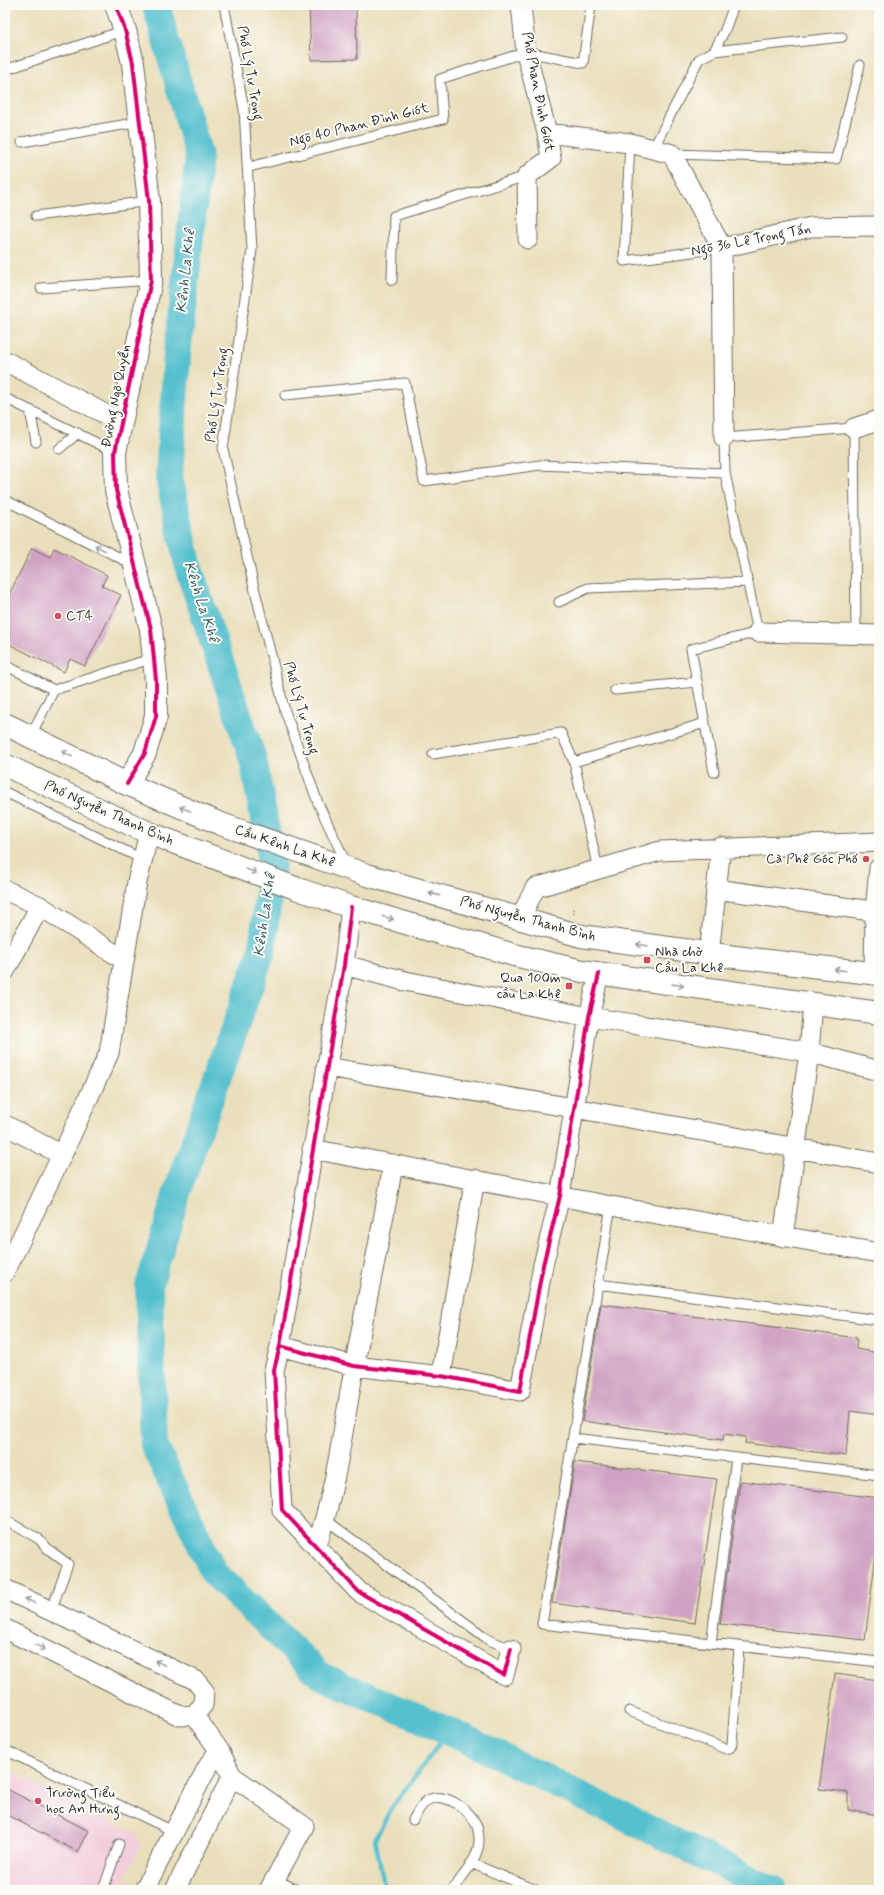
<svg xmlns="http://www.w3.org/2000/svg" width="884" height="1895" font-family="Mynerve,sans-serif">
<rect width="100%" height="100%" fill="#fdfcf7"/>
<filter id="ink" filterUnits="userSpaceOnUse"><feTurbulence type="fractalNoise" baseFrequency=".025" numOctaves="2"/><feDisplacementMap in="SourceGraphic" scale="8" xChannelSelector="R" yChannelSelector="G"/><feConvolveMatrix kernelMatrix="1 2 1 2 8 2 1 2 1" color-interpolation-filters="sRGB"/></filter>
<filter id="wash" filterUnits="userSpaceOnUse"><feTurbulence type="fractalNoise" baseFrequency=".012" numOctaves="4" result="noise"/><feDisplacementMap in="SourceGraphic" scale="16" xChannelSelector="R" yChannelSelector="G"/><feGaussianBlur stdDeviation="0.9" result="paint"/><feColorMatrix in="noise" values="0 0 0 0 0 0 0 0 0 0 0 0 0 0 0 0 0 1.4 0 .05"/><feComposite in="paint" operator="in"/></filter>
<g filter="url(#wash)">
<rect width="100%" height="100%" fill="#eadfbc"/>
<path fill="#f3cfde" d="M5 1768 137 1834 140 1847 119 1890H5Z"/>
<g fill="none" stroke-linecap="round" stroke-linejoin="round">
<path stroke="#54c0ce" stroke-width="4.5" d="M385 1890 375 1839 392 1807 449 1731"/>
<path stroke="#54c0ce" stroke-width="28" d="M156 5 199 156 177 355 169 477 189 569 253 759 272 862 262 951 179 1186 149 1286 154 1445 214 1573 321 1676 449 1731 773 1890"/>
</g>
<g id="blocks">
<path fill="#d0a2c3" d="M309 5H356L357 59 311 60Z
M32 548 50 557 54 548 107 575 102 586 121 595 85 666 70 659 64 672 5 642 10 632 5 630V603Z
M601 1304 857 1338 856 1349 879 1353V1415L850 1411 846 1456 745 1443 746 1437 724 1434 723 1440 582 1421Z
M575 1462 717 1479 695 1623 552 1603Z
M740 1481 879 1498V1530L865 1640 720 1624Z
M835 1674 879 1680V1815L848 1810V1792L819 1789Z
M5 1788 89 1831 78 1852 5 1814Z"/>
</g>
</g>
<g filter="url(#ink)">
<use href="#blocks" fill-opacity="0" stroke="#6e6a5e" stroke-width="1"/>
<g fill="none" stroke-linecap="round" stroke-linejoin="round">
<defs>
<path id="service" d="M224 5 244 109 252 250 223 449 253 583 285 711 318 803 347 865
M714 51 842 37
M11 68 125 30
M22 142 140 122
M630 143 624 261 722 248
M653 149 699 59 714 51 725 30 734 5
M672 154 836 159 860 65
M249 167 443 119 440 79 526 52 583 63 591 5
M36 216 149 201
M392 280 394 216 527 176
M41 288 151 280
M285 395 405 383 424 481 540 465 725 473
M5 398 115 452
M30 410 36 442
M59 449 78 433
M5 500 132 564
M559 602 588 588 748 582
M5 665 54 690
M615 690 697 682
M31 735 54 690 153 658
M433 754 561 733 574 762 705 723
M574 762 598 869
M714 772 691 649 758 632 725 473 724 438 854 428 856 633
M5 792 142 859
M611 1206 542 1624 879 1662
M598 1284 879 1320
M573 1438 879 1475
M5 1520 39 1539 48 1549 68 1564 51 1611
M326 1520 489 1640 511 1649
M711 1643 736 1458
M629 1711 726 1749 730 1748 732 1744 739 1647
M5 1750 175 1832
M413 1820C417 1813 421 1804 428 1800 444 1791 469 1809 476 1824 479 1831 480 1841 478 1848 474 1864 462 1877 452 1890
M471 1863 536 1890
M275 1879 297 1890
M103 1890 119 1844"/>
<path id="minor" d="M521 5 526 52 547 133 551 158 527 176 528 239
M547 133 630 143 672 154 722 248 724 438
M722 248 811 227 879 226
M5 361 122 423
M854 428 879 420
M758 632 879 635
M716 889 879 912
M5 890 40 906 124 960
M351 907 344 965 280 1346 274 1370 282 1510 359 1592 504 1675 511 1649
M520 919 535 888 660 851 879 842
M709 954 721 847
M344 965 405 981 589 1017 809 1052 879 1071
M5 971 40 906
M874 973 875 913 879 868
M326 1067 574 1108 879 1163
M5 1125 62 1155
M312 1149 611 1206 879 1253
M783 1237 809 1052 813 1003
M5 1272 62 1155 109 1053 137 882 149 833
M280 1346 354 1366 441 1376 520 1391 543 1265 560 1196 589 1017 599 974
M441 1376 475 1179
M316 1547C336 1490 343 1428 354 1369 366 1300 382 1233 393 1164
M5 1589 195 1680 204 1691 203 1705 194 1715 180 1716 5 1629
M194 1715 219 1750
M144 1890 207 1768 219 1750 232 1776 304 1826 269 1890
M175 1890 232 1776"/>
<path id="tertiary" d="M116 5 125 30 133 63 149 201 151 280 115 452 116 490 151 629 156 680V716L145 753 127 784"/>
<path id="primary" d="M5 724 127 784 221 824 367 875 553 928 581 936 735 957 879 974
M5 765 149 833 298 889 351 907 514 955 582 971 879 1013"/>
</defs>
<use href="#service" stroke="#6e6a5e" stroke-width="11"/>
<use href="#minor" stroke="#6e6a5e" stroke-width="21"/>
<use href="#tertiary" stroke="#6e6a5e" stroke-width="24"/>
<use href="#primary" stroke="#6e6a5e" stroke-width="24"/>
<path stroke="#6e6a5e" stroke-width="2.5" stroke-dasharray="1 3" stroke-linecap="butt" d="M573 914 574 908"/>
<use href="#service" stroke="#fff" stroke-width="9"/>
<use href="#minor" stroke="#fff" stroke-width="19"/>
<use href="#tertiary" stroke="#fff" stroke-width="22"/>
<use href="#primary" stroke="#fff" stroke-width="22"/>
<defs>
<path id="cycleway" d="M116 5 125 30 133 63 149 201 151 280 115 452 116 490 151 629 156 680V716L145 753 127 784
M351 907 344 965 280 1346 274 1370 282 1510 359 1592 504 1675 511 1649
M280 1346 354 1366 441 1376 520 1391 543 1265 560 1196 589 1017 599 974"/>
</defs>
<use href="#cycleway" stroke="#fdfcf7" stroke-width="6"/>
<use href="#cycleway" stroke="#d6006c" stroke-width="4"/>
</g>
<defs><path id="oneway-shaft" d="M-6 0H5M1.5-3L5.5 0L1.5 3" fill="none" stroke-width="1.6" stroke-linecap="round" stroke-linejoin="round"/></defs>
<g stroke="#a0a0a0">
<use href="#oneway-shaft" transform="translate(100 548) rotate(-153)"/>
<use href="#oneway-shaft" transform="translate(67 754) rotate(-153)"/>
<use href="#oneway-shaft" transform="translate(185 809) rotate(-158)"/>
<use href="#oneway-shaft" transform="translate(251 871) rotate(21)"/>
<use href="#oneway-shaft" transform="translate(434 894) rotate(-164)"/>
<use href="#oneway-shaft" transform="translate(388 918) rotate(16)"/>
<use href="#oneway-shaft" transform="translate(642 945) rotate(-172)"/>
<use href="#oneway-shaft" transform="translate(840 970) rotate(-173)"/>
<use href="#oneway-shaft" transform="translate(678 985) rotate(8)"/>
<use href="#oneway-shaft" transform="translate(30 1601) rotate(-154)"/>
<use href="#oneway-shaft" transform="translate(40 1647) rotate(26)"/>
<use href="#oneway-shaft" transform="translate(160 1663) rotate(-154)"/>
</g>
</g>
<g fill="#d1495b" stroke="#fdfcf7" stroke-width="1.5">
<circle cx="58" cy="616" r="4"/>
<circle cx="866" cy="859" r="4"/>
<rect x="643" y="956" width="8" height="8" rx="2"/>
<rect x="565" y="982" width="8" height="8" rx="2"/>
<circle cx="38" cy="1801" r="4"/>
</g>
<g text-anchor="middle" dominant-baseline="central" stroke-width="4" stroke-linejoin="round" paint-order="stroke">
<g font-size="14" fill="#2b2b2b" stroke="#fdfcf7">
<text transform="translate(250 73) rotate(80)">Phố Lý Tự Trọng</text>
<text transform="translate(538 92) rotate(79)">Phố Phan Đình Giót</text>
<text transform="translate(359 125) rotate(-14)">Ngõ 40 Phan Đình Giót</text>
<text transform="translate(751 240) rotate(-11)">Ngõ 36 Lê Trọng Tấn</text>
<text transform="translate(217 395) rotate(-82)">Phố Lý Tự Trọng</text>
<text transform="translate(116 396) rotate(-79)">Đường Ngô Quyền</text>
<text transform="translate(301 708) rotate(74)">Phố Lý Tự Trọng</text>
<text transform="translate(109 813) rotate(24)">Phố Nguyễn Thanh Bình</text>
<text transform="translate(285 846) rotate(19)">Cầu Kênh La Khê</text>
<text transform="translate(528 919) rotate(15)">Phố Nguyễn Thanh Bình</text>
</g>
<g font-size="14" fill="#2b2b2b" stroke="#fdfcf7" text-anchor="start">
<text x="66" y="616">CT4</text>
<text x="858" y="859" text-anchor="end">Cà Phê Góc Phố</text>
<text x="655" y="952">Nhà chờ<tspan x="655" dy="16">Cầu La Khê</tspan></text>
<text x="561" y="978" text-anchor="end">Qua 100m<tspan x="561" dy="16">cầu La Khê</tspan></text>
<text x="46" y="1793">Trường Tiểu<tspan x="46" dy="16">học An Hưng</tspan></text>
</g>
<g font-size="15" font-style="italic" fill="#395f64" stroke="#fdfcf7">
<text transform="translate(186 271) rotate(-84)">Kênh La Khê</text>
<text transform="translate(201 602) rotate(72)">Kênh La Khê</text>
<text transform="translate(265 915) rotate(-82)">Kênh La Khê</text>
</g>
</g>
<rect width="884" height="1895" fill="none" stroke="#fdfcf7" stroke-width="20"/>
</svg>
